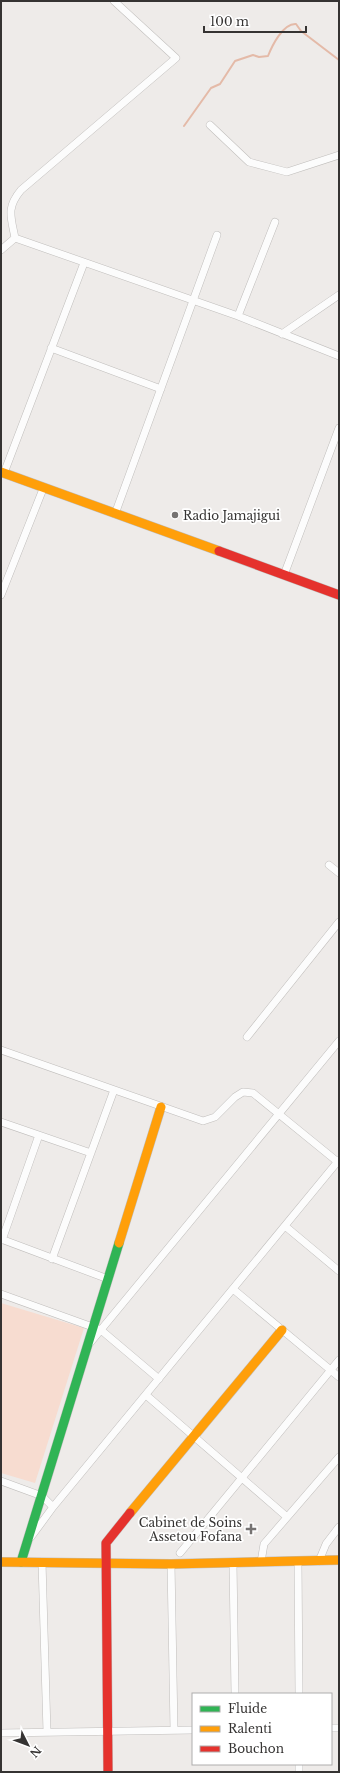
<svg xmlns="http://www.w3.org/2000/svg" width="340" height="1773" font-family="'Libre Baskerville',serif">
<rect width="100%" height="100%" fill="#eeebe9"/>
<path fill="#f7dcd0" d="M1 1303 84 1328 35 1483 1 1473Z"/>
<g fill="none" stroke-linecap="round" stroke-linejoin="round">
<path stroke="#e4baa8" stroke-width="2" d="M184 126 211 88 220 84 235 61 253 55 259 57 268 56C272 46 283 23 296 24L301 31 339 60"/>
<defs>
<path id="street" d="M210 125 249 162 287 172 339 155
M15 238 238 316 339 356
M15 238C11 217 6 208 21 190L176 58 114 1
M1 250 15 238
M238 316 275 222
M282 334 339 295
M51 348 161 389
M4 473 84 263
M115 514 217 235
M284 575 339 428
M1 595 43 489
M329 865 339 873
M247 1037 339 922
M1 1050 203 1121 215 1117 235 1097 243 1092 253 1093 339 1163
M1 1122 91 1153
M285 1226 339 1271
M1 1239 108 1279
M2 1240 39 1135
M52 1259 114 1090
M233 1289 339 1377
M1 1294 101 1330 159 1379
M90 1343 339 1041
M146 1395 287 1517
M1 1481 42 1496 53 1507
M31 1537 53 1507 339 1160
M180 1553 339 1360
M298 1561 299 1694
M319 1561 326 1544 339 1527
M42 1562 47 1732
M261 1562 264 1544 339 1457
M233 1563 235 1694
M171 1564 174 1730
M331 1728H339
M1 1733 193 1730
M299 1764V1772"/>
<path id="fast" d="M21 1562 119 1243"/>
<path id="slow" d="M1 472 219 551
M119 1243 161 1107
M130 1513 282 1330
M1 1562 171 1564 339 1560"/>
<path id="jam" d="M219 551 339 595
M108 1772 106 1543 130 1513"/>
</defs>
<use href="#street" stroke="#c0bebc" stroke-width="8"/>
<use href="#fast" stroke="#c0bebc" stroke-width="10"/>
<use href="#slow" stroke="#c0bebc" stroke-width="10"/>
<use href="#jam" stroke="#c0bebc" stroke-width="10"/>
<use href="#street" stroke="#fcfcfc" stroke-width="7"/>
<use href="#fast" stroke="#30b455" stroke-width="9"/>
<use href="#slow" stroke="#ff9f0a" stroke-width="9"/>
<use href="#jam" stroke="#e5322d" stroke-width="9"/>
</g>
<g fill="#767372" stroke="#fff" stroke-width="1.5">
<circle cx="175" cy="515" r="4"/>
<path d="M249 1523h4v4h4v4h-4v4h-4v-4h-4v-4h4z"/>
</g>
<g text-anchor="middle" dominant-baseline="central" stroke-width="3.5" stroke-linejoin="round" paint-order="stroke">
<g font-size="12" fill="#353332" stroke="#fff" text-anchor="start">
<text x="183" y="515">Radio Jamajigui</text>
<text x="242" y="1522" text-anchor="end">Cabinet de Soins<tspan x="242" dy="14">Assetou Fofana</tspan></text>
</g>
</g>
<rect width="340" height="1773" fill="none" stroke="#353332" stroke-width="4"/>
<rect x="192" y="1693" width="140" height="72" fill="#ffffff" stroke="#aeadad"/>
<rect x="200" y="1706" width="20" height="6" fill="#30b455" stroke="#aeadad"/>
<text x="228" y="1713" font-size="12" fill="#353332">Fluide</text>
<rect x="200" y="1726" width="20" height="6" fill="#ff9f0a" stroke="#aeadad"/>
<text x="228" y="1733" font-size="12" fill="#353332">Ralenti</text>
<rect x="200" y="1746" width="20" height="6" fill="#e5322d" stroke="#aeadad"/>
<text x="228" y="1753" font-size="12" fill="#353332">Bouchon</text>
<g transform="translate(28 1745) rotate(132)" stroke="#ffffff" stroke-width="3" paint-order="stroke">
<path d="M0-3L7 15L0 10L-7 15Z" fill="#353332"/>
<text y="-6" font-size="11" font-weight="bold" text-anchor="middle" fill="#353332">N</text>
</g>
<path d="M204 26v6h102v-6" fill="none" stroke="#353332" stroke-width="2"/>
<text x="210" y="26" font-size="12" fill="#353332" stroke="#ffffff" stroke-width="3" paint-order="stroke">100 m</text>
</svg>
